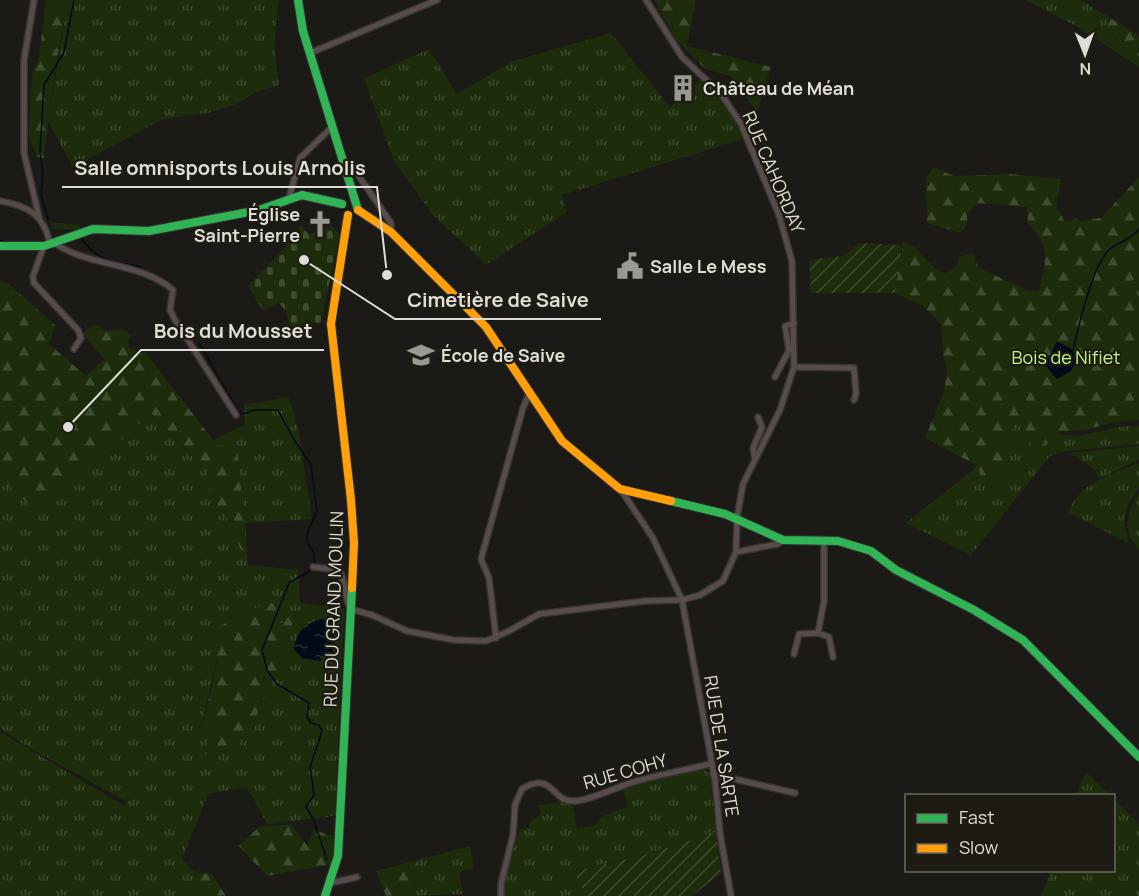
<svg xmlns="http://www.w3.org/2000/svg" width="1139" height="896" font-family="Manrope,sans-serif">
<defs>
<pattern id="grass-tufts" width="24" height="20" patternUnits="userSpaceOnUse" patternTransform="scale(1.5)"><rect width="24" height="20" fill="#1d2d0c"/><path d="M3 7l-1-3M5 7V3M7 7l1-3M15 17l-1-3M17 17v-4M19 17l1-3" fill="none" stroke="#3d4b2f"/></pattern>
<pattern id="forest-firs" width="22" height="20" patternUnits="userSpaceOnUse" patternTransform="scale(1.5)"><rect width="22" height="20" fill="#1d2d0c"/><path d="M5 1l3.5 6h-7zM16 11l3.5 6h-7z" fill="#3d4b2f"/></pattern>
<pattern id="cemetery-stones" width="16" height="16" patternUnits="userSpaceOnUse" patternTransform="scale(1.5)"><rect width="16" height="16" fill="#1d2d0c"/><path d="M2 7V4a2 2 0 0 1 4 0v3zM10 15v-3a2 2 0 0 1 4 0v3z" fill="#3d4b2f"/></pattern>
<pattern id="garden-furrows" width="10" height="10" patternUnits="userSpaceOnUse" patternTransform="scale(1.5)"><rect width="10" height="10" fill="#1d2d0c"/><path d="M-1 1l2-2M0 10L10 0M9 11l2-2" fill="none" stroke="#3d4b2f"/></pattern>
<pattern id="water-ripples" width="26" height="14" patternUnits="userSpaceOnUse" patternTransform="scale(1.5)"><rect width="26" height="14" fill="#020b1a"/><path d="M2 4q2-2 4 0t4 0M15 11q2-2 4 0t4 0" fill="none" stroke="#262e3b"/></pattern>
</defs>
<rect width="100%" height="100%" fill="#1b1a16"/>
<path fill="url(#grass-tufts)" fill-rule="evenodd" d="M68 0H279L274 46 279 85 256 92 235 105 208 113 163 119 73 167 48 121Z
M1025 0H1080L1110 18 1105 28 1139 54V67L1076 26Z
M611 33 670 107 702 78C718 96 734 116 743 139L562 195 567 212 486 265 433 215 394 161 364 78 429 49 457 94 513 61Z
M1139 274V315L1131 298V282Z
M0 337 13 351 0 373Z
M289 397 298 428 312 519 245 523 248 565 298 570 300 603 344 609 335 816 267 824 247 787 208 794 182 859 195 872 198 896H0V732L123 805 127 802 23 744 0 728V466L9 486 38 513 150 413 201 466 207 468 212 510 224 511 247 563 217 446 213 440 245 425 244 405ZM282 610 278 624 283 623 291 613H295L296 616 289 626 283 657 290 666 272 676 255 720 252 738 242 739 204 720 205 710 226 623H235L241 619Z
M1018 421 1045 438 1054 432C1086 443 1107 424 1139 426V444L1065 451 1050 456 971 555 906 523 978 466 980 475 1004 477 1012 429Z
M1139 446V460L1100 478 1093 468 1070 453Z
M1139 463V488L1128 505 1124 520 1128 543 1069 513C1074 486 1116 471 1139 463Z
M1139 493V549C1121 532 1127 512 1139 493Z
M701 769 708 771 710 776 716 832 642 856 574 870 586 896H503V885L520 829 528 828 531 821 541 814 538 805 572 801 577 829 596 825 601 817 628 807 623 788Z
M1086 772 1110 795H1076Z
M1114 799 1139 824V896H1041L1051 871 1114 870Z
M470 846 474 868 459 872 463 894 412 896 418 860Z"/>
<path fill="url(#forest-firs)" d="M46 0H68L54 75 44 158 37 157 29 137 30 101 32 76 39 56Z
M654 0H696L687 46 771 67 757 112 731 76 705 69 676 39Z
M1110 18 1139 36V54L1105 28Z
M934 167 954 176 1009 174 1061 179 1056 206 1065 222 1076 217 1080 221 1101 218 1139 177V274L1131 282 1132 298 1139 315V420L1114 422 1086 430 1054 432 1045 438 1048 443 1041 451 1033 449 1017 422 1012 429 1004 477 987 480 980 475 978 466 925 438 944 392 947 371 943 354 941 324 923 306 895 293 903 242C922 246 926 267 945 273L956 267 960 257 973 253 979 268 1027 290H1039C1046 259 1052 248 1028 224L1027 207 977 203 967 214V225L961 233 927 223 926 179Z
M0 280 10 285 55 325 49 344 86 376 104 359 83 334 89 327 98 325 105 331 125 329 130 335 128 341 130 348 140 353 145 352 217 445 237 447 248 566 224 511 212 510 207 468 201 466 151 413 38 513 9 486 0 466V373L13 351 0 337Z
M267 602 280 605 282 610 278 624 283 623 291 613H295L283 656 290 665 283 678 272 676 255 720 252 739H242C237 752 225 753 213 757L203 752 213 729 204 721 218 659 213 653 221 626 226 623H235L248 611Z
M291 825 308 846 313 830 334 836 333 864 267 876 239 846 260 826Z
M418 860 412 896H386L376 871Z
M195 872 212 874 226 896H198Z"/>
<path fill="url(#cemetery-stones)" d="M301 225 309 235 330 225 340 234 320 324 307 322 291 329 286 311 279 303 263 311 248 286 291 241Z"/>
<path fill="url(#garden-furrows)" d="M859 243 902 245 895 293H811L809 260 843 256Z
M716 832 721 873 692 896H586L573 871 642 856Z"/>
<path fill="#1d2d0c" d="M50 222 79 225 82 230 53 229Z"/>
<path fill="url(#water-ripples)" d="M1057 341 1073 350 1076 362 1071 371 1057 379 1045 365Z
M321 619 331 621 335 627 333 652 321 656V661L302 658 294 649C297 631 303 625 321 619Z"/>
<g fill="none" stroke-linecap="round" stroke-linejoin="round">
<path stroke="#020b1a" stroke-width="1.5" d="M48 219 41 195 43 174 40 152 44 85 64 52 74 0
M81 238C97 262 115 261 141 267
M0 240 2 241
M199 343 238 411 243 414 254 410H278L293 438 311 465 317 511 307 534V542L314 553 315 565
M1073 350C1078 328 1093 265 1109 250 1119 241 1132 240 1139 229
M313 569 289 583 262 650 267 670 277 684 309 703 307 717 311 723 319 725 322 731 310 767 314 795 306 807 313 818 327 860"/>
<defs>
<path id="street" d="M34 0 24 60V153L39 217
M310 53 437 0
M347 166 356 172 391 223V232
M289 198 300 158 333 126
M0 201C29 206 44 215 50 244
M54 243C89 267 141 262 173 290L170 310 175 320 236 415
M44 246 33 276 34 283 78 330 81 338 74 349
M794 367 854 368 856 394 854 400
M775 377 789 350 785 326 794 323
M755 460 753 448 762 427 758 417
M621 490 653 538 682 600 715 780 720 833 731 896
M736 552 778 544 783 540
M313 567 339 570C347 582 343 597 351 609L372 615 407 631 454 640 486 641 509 631 539 614 645 601 682 600 700 595 723 581 736 552 737 518 743 484 780 410 794 367 792 261 779 215 741 124 722 95 682 57 646 0
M818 633 824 601V541
M496 638 489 578 481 559 523 408 529 394
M794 654 799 634 818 633 829 637 833 657
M713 774 795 793
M331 883 357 877
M501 896V884L513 835 515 805 522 789C554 770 551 803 575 801 591 800 617 787 633 782 658 775 685 770 710 764"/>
<path id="fast" d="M298 0 303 31 358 210
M0 246H44L93 229 149 231 259 210 302 195 342 204
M671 501 725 514 783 540 838 541 871 551 896 570 974 610 1023 640 1139 757
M325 896 338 856 352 588"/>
<path id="slow" d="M358 210 391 232 486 327 562 441 620 489 671 501
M348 215 331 324 351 500 354 543 352 588"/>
</defs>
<use href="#street" stroke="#363432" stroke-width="8"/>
<use href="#fast" stroke="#363432" stroke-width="10"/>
<use href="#slow" stroke="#363432" stroke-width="10"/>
<use href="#street" stroke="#574c4b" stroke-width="5"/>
<use href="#fast" stroke="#30b455" stroke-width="8"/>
<use href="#slow" stroke="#ff9f0a" stroke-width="8"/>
</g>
<defs>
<symbol id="building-bare" viewBox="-9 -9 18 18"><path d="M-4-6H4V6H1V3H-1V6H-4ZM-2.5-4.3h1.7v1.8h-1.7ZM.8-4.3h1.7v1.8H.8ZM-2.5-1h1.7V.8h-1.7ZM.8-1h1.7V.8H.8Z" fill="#9a9994" stroke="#1e1b13" stroke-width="2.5" paint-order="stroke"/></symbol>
<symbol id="church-bare" viewBox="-9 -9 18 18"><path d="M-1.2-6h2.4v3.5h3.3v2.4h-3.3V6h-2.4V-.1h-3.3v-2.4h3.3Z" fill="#9a9994" stroke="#1e1b13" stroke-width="2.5" paint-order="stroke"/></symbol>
<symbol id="civic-bare" viewBox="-9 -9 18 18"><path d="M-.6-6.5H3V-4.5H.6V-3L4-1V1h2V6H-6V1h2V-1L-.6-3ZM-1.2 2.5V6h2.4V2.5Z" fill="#9a9994" stroke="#1e1b13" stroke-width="2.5" paint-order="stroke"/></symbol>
<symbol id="school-bare" viewBox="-9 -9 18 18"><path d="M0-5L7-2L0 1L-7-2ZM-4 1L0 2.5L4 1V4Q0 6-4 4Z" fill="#9a9994" stroke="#1e1b13" stroke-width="2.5" paint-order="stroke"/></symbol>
</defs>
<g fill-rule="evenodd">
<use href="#building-bare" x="664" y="69" width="38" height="38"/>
<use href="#church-bare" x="301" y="205" width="38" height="38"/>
<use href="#civic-bare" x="611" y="247" width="38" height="38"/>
<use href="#school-bare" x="402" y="336" width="38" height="38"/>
</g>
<g text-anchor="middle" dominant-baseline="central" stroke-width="4.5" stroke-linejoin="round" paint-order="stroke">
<g font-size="18" font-weight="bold" fill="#dfddd8" stroke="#1e1b13" text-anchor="start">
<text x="703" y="88">Château de Méan</text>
<text x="300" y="214" text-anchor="end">Église<tspan x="300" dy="21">Saint-Pierre</tspan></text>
<text x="650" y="266">Salle Le Mess</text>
<text x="441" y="355">École de Saive</text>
</g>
<g font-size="18" fill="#dfddd8" stroke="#1e1b13">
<text transform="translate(774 172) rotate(67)">RUE CAHORDAY</text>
<text transform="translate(333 609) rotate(-88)">RUE DU GRAND MOULIN</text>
<text transform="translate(722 746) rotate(81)">RUE DE LA SARTE</text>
<text transform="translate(625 771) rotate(-16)">RUE COHY</text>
</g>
<g font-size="18" fill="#bbf38c" stroke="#1e1b13">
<text x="1066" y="357">Bois de Nifiet</text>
</g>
</g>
<path fill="none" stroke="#dfddd8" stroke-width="2" d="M387 275L377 187H62M304 260L395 319H601M68 427L141 350H324"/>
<g fill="#dfddd8" stroke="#1e1b13" stroke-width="2">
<circle cx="387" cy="275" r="6"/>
<circle cx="304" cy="260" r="6"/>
<circle cx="68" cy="427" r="6"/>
</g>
<g font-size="20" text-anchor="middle" font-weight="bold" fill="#dfddd8" stroke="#1e1b13" stroke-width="4.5" stroke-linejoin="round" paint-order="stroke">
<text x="220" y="175">Salle omnisports Louis Arnolis</text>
<text x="498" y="307">Cimetière de Saive</text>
<text x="233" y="338">Bois du Mousset</text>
</g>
<rect x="905" y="794" width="210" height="78" fill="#1e1b13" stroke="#6b6962" stroke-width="1.5"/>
<rect x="917" y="814" width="30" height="9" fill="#30b455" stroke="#6b6962" stroke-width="1.5"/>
<text x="959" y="824" font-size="18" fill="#dfddd8">Fast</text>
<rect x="917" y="844" width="30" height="9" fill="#ff9f0a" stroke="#6b6962" stroke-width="1.5"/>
<text x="959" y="854" font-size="18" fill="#dfddd8">Slow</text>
<g transform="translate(1085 54) rotate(179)" stroke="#1e1b13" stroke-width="4.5" paint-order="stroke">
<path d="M0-4.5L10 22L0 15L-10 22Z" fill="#dfddd8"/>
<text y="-9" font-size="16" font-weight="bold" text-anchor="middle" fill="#dfddd8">N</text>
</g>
</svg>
